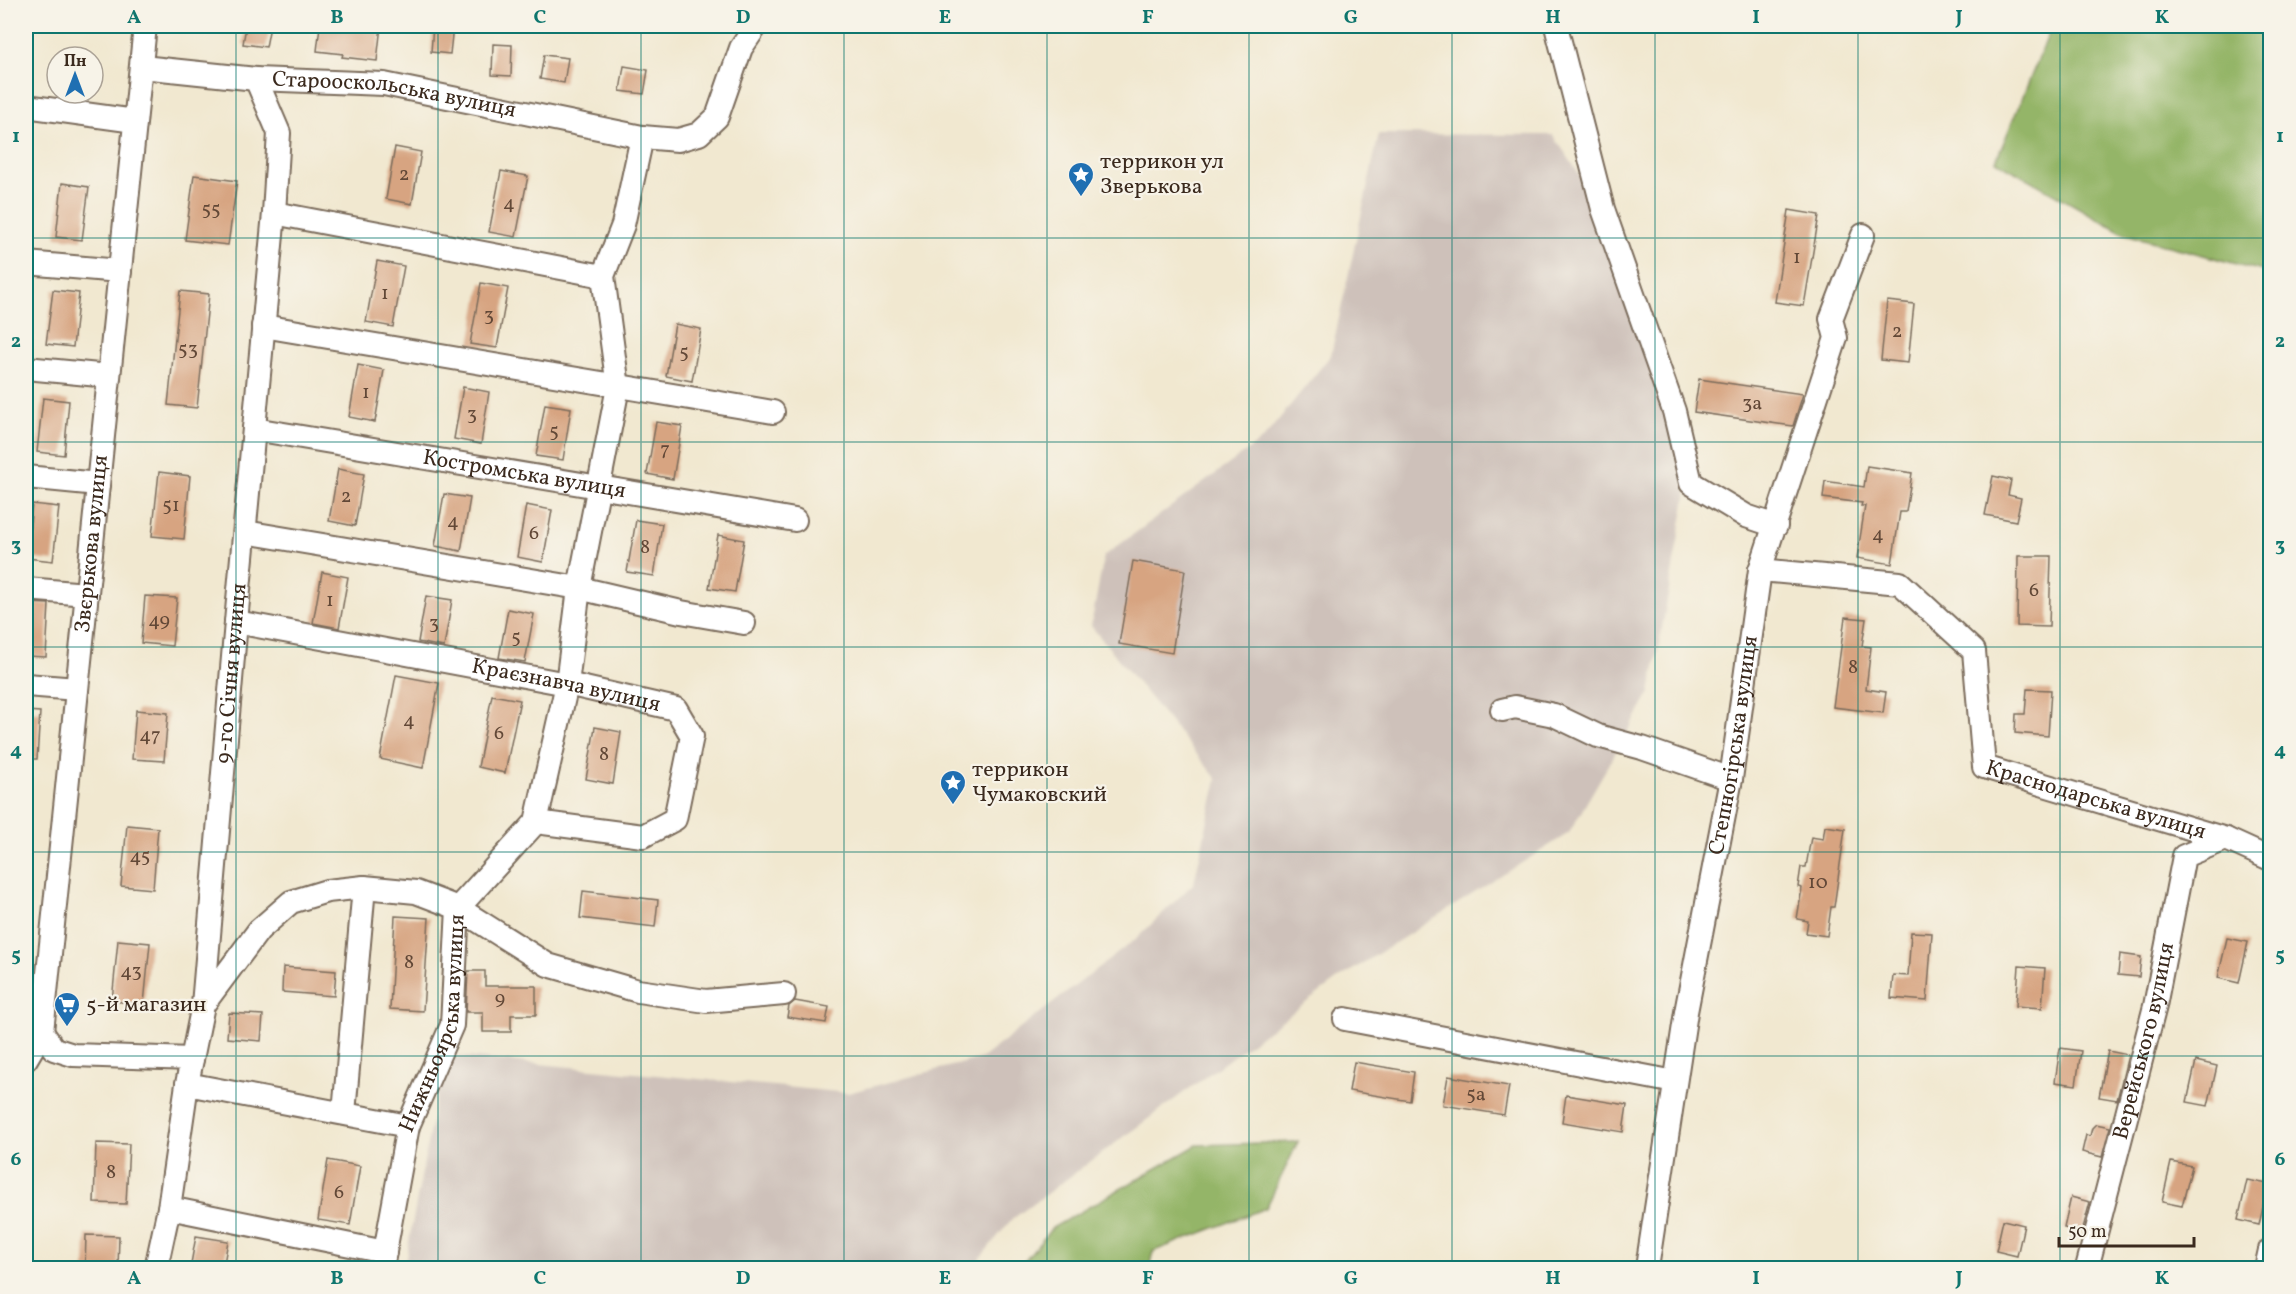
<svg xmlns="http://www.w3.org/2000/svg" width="2296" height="1294" font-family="Vollkorn,serif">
<rect width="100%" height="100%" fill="#f7f3e8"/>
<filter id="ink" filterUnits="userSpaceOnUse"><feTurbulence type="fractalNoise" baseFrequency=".0167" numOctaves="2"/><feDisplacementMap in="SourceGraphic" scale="12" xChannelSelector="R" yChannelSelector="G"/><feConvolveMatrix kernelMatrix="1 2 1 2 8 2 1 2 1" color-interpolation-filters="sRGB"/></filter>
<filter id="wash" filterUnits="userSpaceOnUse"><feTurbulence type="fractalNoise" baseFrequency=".008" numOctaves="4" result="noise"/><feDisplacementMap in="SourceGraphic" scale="24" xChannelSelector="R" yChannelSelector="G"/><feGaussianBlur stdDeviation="1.35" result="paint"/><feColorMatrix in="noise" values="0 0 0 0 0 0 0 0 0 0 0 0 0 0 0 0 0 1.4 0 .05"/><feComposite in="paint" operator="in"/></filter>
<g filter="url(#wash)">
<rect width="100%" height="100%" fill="#f1e8d0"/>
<path fill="#cec1ba" d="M1379 134 1553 135 1603 209 1691 470 1650 693 1569 833 1338 979 1011 1220 972 1268H404L444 1055 848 1093 982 1058 1136 939 1194 883 1217 779 1091 626 1104 556 1263 439 1331 355Z"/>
<path fill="#94b568" stroke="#687043" stroke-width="1.5" d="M2052 26H2270V273L2125 234 1996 161Z
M1298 1142 1266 1208 1154 1251 1150 1268H1019L1052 1228 1197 1145Z"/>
<g id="blocks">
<path fill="#d7a481" d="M246 26H270L266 47 243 44Z
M320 26H381L377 61 342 57 343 54 317 51Z
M433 26H453L450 54 431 52Z
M493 44 512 45 511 76 492 75Z
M544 55 568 58 564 83 540 79Z
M624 66 648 70 644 94 620 91Z
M395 147 421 152 412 204 386 199Z
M501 171 528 176 516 237 489 232Z
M194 175 237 181 228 245 185 240Z
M62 183 89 187 82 240 56 237Z
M1789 210 1819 215 1804 306 1775 302Z
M377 261 404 266 393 327 366 322Z
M481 283 508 288 497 348 470 344Z
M53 290 79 293 73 347 46 344Z
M180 291 209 294 197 408 168 405Z
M1887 301 1914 304 1908 363 1881 360Z
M675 324 701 329 692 381 666 376Z
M358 365 384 370 375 422 349 417Z
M1699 379 1803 394 1793 426 1694 412Z
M463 387 489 392 481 444 454 439Z
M43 398 69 401 64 455 37 452Z
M545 404 571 408 563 460 536 456Z
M656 422 682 426 673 479 647 474Z
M1867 466 1912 473 1906 512H1900L1892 564 1857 558 1865 506H1861L1862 503 1823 498 1825 481 1864 487Z
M338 469 364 474 355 526 329 521Z
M159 472 190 476 184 539 152 536Z
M1993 476 2011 480 2008 495 2021 498 2016 521 1985 515Z
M444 494 470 498 461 551 435 546Z
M32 504 59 507 53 561 27 558Z
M526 505 552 510 543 562 517 557Z
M636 520 662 524 654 576 627 572Z
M718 535 744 540 735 592 709 588Z
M2018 556H2051L2049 627 2017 626Z
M1133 561 1185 570 1172 653 1119 644Z
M322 572 348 577 339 628 313 623Z
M145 596 177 598 172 646 141 643Z
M426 596 452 600 444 647 418 642Z
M26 603 49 604 46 657 26 656Z
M508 609 534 614 525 662 499 658Z
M1845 617 1866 619 1862 646 1871 647 1866 689 1886 692 1883 713 1833 707Z
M396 675 439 683 423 768 380 759Z
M2027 689 2051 690 2048 736 2015 733 2016 714H2025Z
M492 695 520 700 505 773 478 767Z
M136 710 168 713 164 761 132 759Z
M26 711 40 712 37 759H26Z
M595 727 621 732 613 784 586 779Z
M127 825 158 828 153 889 121 886Z
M1825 826 1845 829 1834 907H1831L1827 936 1806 933 1808 921 1797 919 1802 888 1798 887 1801 867H1806L1811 837 1823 839Z
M583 891 658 900 655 927 580 918Z
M395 916 429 918 423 1011 390 1009Z
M1911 932 1932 933 1927 1001 1891 998 1893 975 1908 976Z
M2227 938 2248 942 2239 983 2218 978Z
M118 940 150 943 144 1004 112 1001Z
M2120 954 2141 957 2139 977 2118 975Z
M2019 966 2045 968 2042 1008 2016 1006Z
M283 967 336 971 334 996 282 992Z
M468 971H485V986H536V1015H511V1032H483V1012H466Z
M795 1001 829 1007 826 1023 787 1017 789 1006Z
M229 1013 263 1015 261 1041 227 1038Z
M2060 1048 2081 1051 2076 1085 2055 1082Z
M2108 1051 2128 1055 2117 1100 2099 1097Z
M2196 1061 2217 1066 2208 1106 2187 1102Z
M1354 1062 1414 1072 1410 1101 1349 1091Z
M1448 1076 1509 1086 1504 1115 1443 1105Z
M1566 1095 1627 1105 1623 1132 1562 1122Z
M2096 1124 2110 1127 2102 1157 2082 1152 2086 1135 2090 1136 2092 1128Z
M96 1143 129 1144 126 1204 94 1203Z
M328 1160 360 1166 350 1225 318 1220Z
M2171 1162 2192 1166 2182 1206 2162 1202Z
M2247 1180 2268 1184 2259 1225 2238 1220Z
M2071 1197 2090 1202 2082 1232 2064 1228Z
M2003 1220 2024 1225 2017 1256 1996 1251Z
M86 1235 119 1236 118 1269H85Z
M196 1236 228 1241 223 1269H190Z"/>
</g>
</g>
<g filter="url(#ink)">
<use href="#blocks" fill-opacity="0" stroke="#7b6c5c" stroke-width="1.5"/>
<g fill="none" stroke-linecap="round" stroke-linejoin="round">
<defs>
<g id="minor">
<path d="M1556 26 1603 209 1674 411 1691 483 1746 516 1776 526"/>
<path id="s1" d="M142 67 256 79 384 84 642 137 678 140 699 134 717 117 741 48 756 26"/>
<path d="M26 106 135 121"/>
<path d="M274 213 603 276"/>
<path d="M26 263 120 271"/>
<path d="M263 326 773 412"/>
<path d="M26 368 109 376"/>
<path id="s2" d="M254 429 795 520"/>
<path d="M26 477 98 484"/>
<path d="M245 532 579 588 681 612 744 623"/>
<path id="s3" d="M1760 570 1900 583 1974 651 1984 767 2226 839 2270 859"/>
<path d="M26 589 87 594"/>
<path id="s4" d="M236 622 567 684 676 709 692 736 675 819 643 836 536 822"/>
<path d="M26 685 77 689"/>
<path d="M1502 710 1515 707 1554 715 1598 736 1642 748 1731 779"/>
<path d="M203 1005 259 930 291 902 327 891 364 887 416 892 458 908 548 965 638 991 706 1001 784 994"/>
<path d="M1345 1019 1675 1082"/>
<path d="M30 1033 42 1032 54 1049 73 1055 192 1059"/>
<path id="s5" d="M26 1059 42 1032 145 26"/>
<path d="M187 1084 408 1126"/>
<path d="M344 1113 364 887"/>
<path d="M169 1208 385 1252"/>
<path id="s6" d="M156 1268 169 1208 187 1084 203 1005 236 622 274 213 279 133 256 79"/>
<path id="s7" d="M382 1268 408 1126 452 1025 458 908 536 822 567 684 579 588 618 387 603 276 623 225 642 137"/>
<path id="s8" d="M1647 1268 1686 1012 1731 779 1760 570 1836 338 1831 319 1863 235"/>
<path id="s9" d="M2087 1268 2155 1006 2184 856 2226 839"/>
<path d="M2266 1268 2270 1250"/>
</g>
</defs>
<use href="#minor" stroke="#7b6c5c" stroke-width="26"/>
<use href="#minor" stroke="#fff" stroke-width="22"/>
</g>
</g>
<path fill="none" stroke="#0f766e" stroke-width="1.5" stroke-opacity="0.55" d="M236 26V1268M438 26V1268M641 26V1268M844 26V1268M1047 26V1268M1249 26V1268M1452 26V1268M1655 26V1268M1858 26V1268M2060 26V1268M26 238H2270M26 442H2270M26 647H2270M26 852H2270M26 1056H2270"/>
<defs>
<symbol id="sight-pin" viewBox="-11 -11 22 30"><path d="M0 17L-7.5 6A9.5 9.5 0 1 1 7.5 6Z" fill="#1f6fb2" stroke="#f7f3e8"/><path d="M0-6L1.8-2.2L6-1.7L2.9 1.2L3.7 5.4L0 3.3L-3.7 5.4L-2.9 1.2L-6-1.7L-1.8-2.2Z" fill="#fff"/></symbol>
<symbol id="supermarket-pin" viewBox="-11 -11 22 30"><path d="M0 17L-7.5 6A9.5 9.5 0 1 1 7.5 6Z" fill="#1f6fb2" stroke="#f7f3e8"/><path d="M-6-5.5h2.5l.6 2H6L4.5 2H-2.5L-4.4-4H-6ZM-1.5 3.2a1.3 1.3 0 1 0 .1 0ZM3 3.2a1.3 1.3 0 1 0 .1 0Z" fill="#fff"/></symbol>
</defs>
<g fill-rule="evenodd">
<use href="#sight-pin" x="1066" y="160" width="30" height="40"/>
<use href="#sight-pin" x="938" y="768" width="30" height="40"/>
<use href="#supermarket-pin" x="52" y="990" width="30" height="40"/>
</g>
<g text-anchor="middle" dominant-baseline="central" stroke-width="4.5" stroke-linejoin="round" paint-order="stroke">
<g font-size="20" fill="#624837">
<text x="404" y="175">2</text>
<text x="509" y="204">4</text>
<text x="211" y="210">55</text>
<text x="1797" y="258">1</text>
<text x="385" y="294">1</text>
<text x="489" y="316">3</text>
<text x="1897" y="332">2</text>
<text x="188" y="350">53</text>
<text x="684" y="353">5</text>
<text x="366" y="393">1</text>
<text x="1752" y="404">3а</text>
<text x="472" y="415">3</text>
<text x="554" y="432">5</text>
<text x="665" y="450">7</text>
<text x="346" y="497">2</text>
<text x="171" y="506">51</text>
<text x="453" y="522">4</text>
<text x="534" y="534">6</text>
<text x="1878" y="535">4</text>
<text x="645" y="548">8</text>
<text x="2034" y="591">6</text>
<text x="330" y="601">1</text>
<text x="159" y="621">49</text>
<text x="434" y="624">3</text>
<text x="516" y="638">5</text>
<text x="1853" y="668">8</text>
<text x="409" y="721">4</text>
<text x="499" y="734">6</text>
<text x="150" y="736">47</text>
<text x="604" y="755">8</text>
<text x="140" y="857">45</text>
<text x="1818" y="883">10</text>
<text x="409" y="963">8</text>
<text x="131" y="972">43</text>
<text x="500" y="999">9</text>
<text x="1476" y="1095">5а</text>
<text x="111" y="1173">8</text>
<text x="339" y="1193">6</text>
</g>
<g font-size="22" fill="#3b2a1e" stroke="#f7f3e8">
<text stroke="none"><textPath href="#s1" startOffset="254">Старооскольська вулиця</textPath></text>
<text stroke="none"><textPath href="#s2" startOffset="274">Костромська вулиця</textPath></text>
<text stroke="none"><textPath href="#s5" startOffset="522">Звєрькова вулиця</textPath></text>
<text stroke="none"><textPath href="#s6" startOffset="600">9-го Січня вулиця</textPath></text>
<text stroke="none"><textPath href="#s4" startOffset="336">Краєзнавча вулиця</textPath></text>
<text stroke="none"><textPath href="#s8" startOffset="530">Степногірська вулиця</textPath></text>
<text stroke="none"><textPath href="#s3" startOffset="474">Краснодарська вулиця</textPath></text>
<text stroke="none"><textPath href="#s7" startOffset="252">Нижньоярська вулиця</textPath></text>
<text stroke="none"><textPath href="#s9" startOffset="234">Верейського вулиця</textPath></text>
</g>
<g font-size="22" fill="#3b2a1e" stroke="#f7f3e8" text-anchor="start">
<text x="1100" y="162">террикон ул<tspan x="1100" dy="25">Зверькова</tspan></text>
<text x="972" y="770">террикон<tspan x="972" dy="25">Чумаковский</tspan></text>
<text x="86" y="1005">5-й магазин</text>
</g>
</g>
<rect width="2296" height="1294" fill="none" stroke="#f7f3e8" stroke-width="66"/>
<g transform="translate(75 75)"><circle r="28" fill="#f7f3e8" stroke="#aca397" stroke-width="1.5"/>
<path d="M0-4.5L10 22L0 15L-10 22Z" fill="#1f6fb2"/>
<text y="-9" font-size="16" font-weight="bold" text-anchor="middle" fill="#3b2a1e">Пн</text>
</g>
<path d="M2059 1237v9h135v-9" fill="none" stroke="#3b2a1e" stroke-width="3"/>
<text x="2068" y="1237" font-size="18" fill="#3b2a1e" stroke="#f7f3e8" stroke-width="4.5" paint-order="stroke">50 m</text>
<rect x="33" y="33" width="2230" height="1228" fill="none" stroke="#0f766e" stroke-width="2"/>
<g font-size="20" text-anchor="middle" font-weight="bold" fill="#0f766e">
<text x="134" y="23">A</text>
<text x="337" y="23">B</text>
<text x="540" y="23">C</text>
<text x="743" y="23">D</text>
<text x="945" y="23">E</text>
<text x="1148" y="23">F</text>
<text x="1351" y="23">G</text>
<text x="1553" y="23">H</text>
<text x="1756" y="23">I</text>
<text x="1959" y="23">J</text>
<text x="2162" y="23">K</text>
<text x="16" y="142">1</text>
<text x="2280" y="142">1</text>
<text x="16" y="347">2</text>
<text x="2280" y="347">2</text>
<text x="16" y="551">3</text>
<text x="2280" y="551">3</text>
<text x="16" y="756">4</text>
<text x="2280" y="756">4</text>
<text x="16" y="961">5</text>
<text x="2280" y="961">5</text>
<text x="16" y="1165">6</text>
<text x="2280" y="1165">6</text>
<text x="134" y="1284">A</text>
<text x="337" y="1284">B</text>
<text x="540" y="1284">C</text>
<text x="743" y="1284">D</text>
<text x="945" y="1284">E</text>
<text x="1148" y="1284">F</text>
<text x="1351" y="1284">G</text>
<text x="1553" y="1284">H</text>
<text x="1756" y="1284">I</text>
<text x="1959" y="1284">J</text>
<text x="2162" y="1284">K</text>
</g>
</svg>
